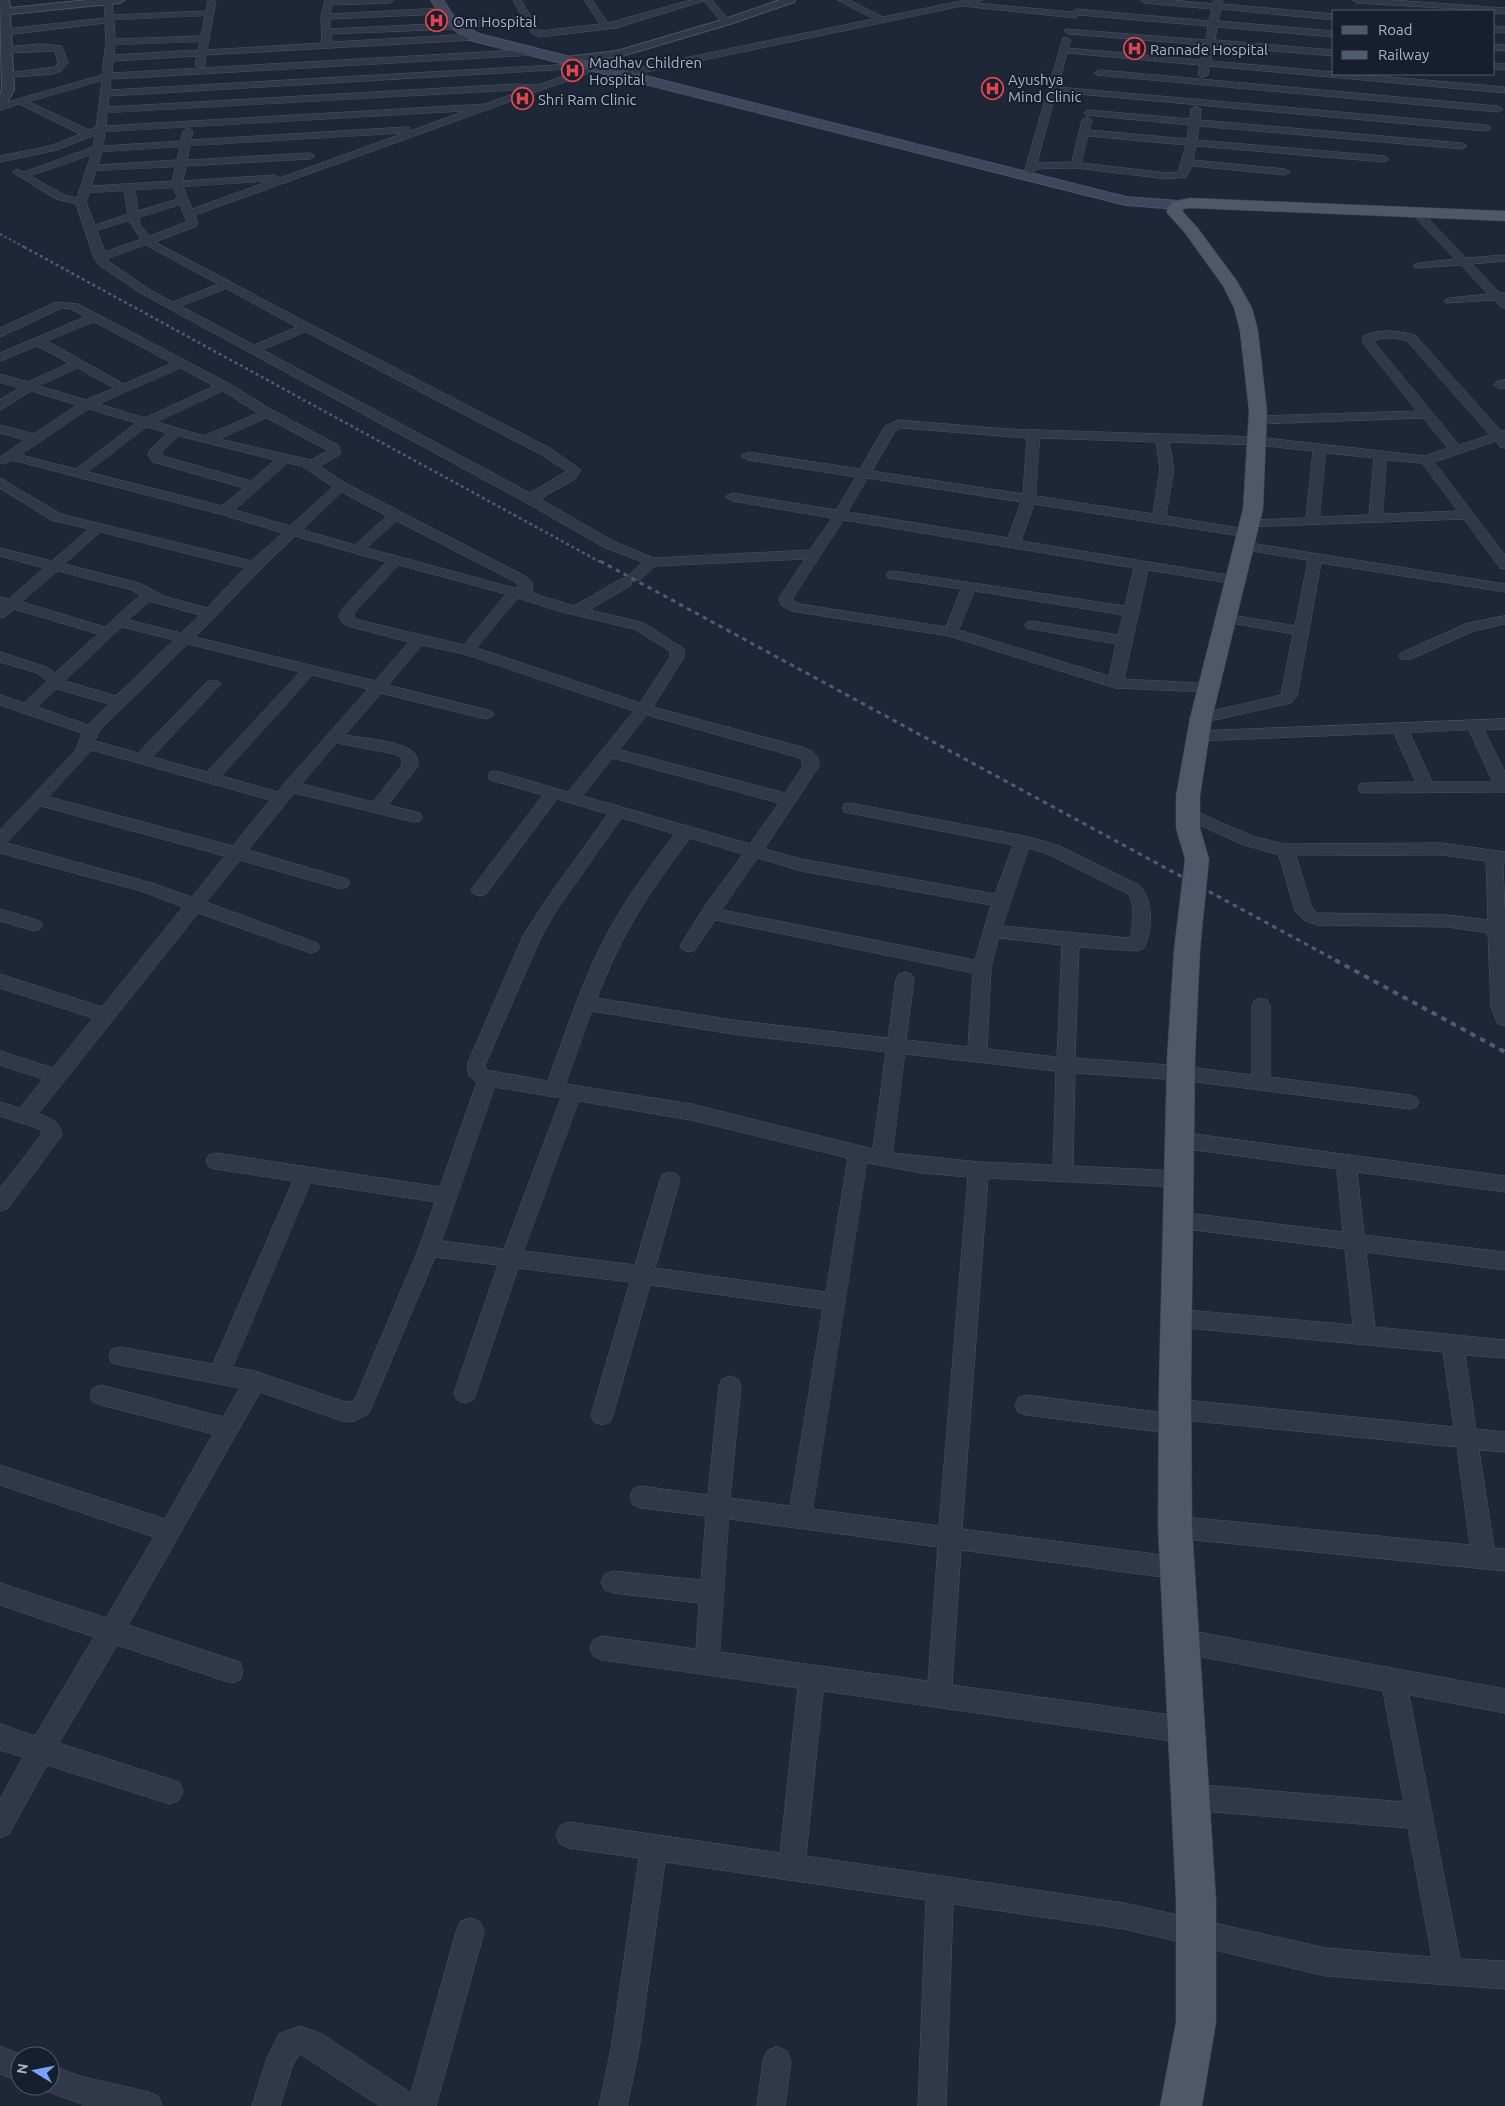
<svg xmlns="http://www.w3.org/2000/svg" width="1505" height="2106" font-family="Ubuntu,sans-serif">
<rect width="100%" height="100%" fill="#1d2738"/>
<g fill="none" stroke-linecap="round" stroke-linejoin="round">
<defs>
<path id="minor" d="M104 0 112 1 113 15 206 11 208 0H216L207 50 322 43 321 17 325 0H394L390 3 332 5 330 14 443 8 447 11 443 14 330 19V29L453 23 522 17 513 0H521L539 30 541 31 600 24 584 0H592L608 23 691 0H712L729 20V24H723L704 1 616 28 540 37 532 34 525 22 453 29 331 34 332 42 474 34 479 37 474 40 206 55 205 65 200 68 195 65 197 56 113 61 112 73 535 49 540 52 535 55 111 79 110 90 590 63V67L587 68 109 96 108 107 515 84 538 85 583 69H589V73L195 215 198 224 197 226 155 242 310 324 550 448 581 470 575 479 540 499 615 542 654 558 810 550 832 518 732 501 725 497 732 493 836 510 856 477 748 460 741 456 748 452 860 469 885 426 899 420 1006 429 1257 437 1425 456 1448 448 1423 418 1258 424 1252 420 1258 416 1417 411 1362 342 1364 336C1380 328 1398 331 1415 335L1501 431 1505 430V448L1500 447 1496 441 1434 462 1505 555V569L1500 568 1464 519 1244 527 1242 524 1249 520 1306 518 1313 451 1257 445 1169 442 1174 469 1166 516 1252 530 1254 533 1247 537 1034 504 1021 541 1240 577 1242 580 1240 583 1235 584 1148 570 1124 679 1214 684 1217 687 1214 690 1209 692 1115 688 949 636 791 611 781 605 779 598 805 559 655 566 640 580 632 581 631 585 589 610 644 623 684 649V657L653 707 805 748C814 752 819 756 819 766L764 849 801 859 995 894 1013 845 844 812 842 808 844 804 850 803 1029 837 1060 846 1139 885C1154 900 1153 932 1143 949L1137 951 1079 947 1075 1058 1181 1066 1252 1075V1005L1255 1000 1261 998 1267 1000 1270 1005V1077L1409 1095 1416 1097 1419 1102 1416 1107 1409 1109 1181 1080 1075 1073 1073 1166 1178 1171 1185 1173 1188 1179 1185 1185 1178 1187 988 1178 962 1529 1177 1557 1185 1560 1189 1568 1185 1576 1177 1579 961 1550 952 1685 1186 1717 1195 1721 1199 1730 1195 1739 1186 1743 823 1691 806 1856 1124 1903 1326 1948 1432 1957 1408 1828 1190 1810 1181 1806 1177 1797 1181 1788 1190 1784 1404 1802 1383 1691 1181 1653 1172 1649 1169 1641 1172 1633 1181 1629 1505 1689V1713L1409 1695 1460 1959 1505 1961V1989L1326 1976 1124 1929 953 1904 946 2106H918L926 1900 665 1862 639 2049 627 2106H599L611 2049 639 1858 569 1848 560 1844 556 1835 560 1826 569 1822 780 1853 798 1688 602 1660 593 1656 590 1648 593 1640 602 1636 696 1649 699 1603 613 1593 605 1590 601 1582 605 1574 613 1571 701 1580 706 1516 641 1508 633 1505 630 1497 633 1489 641 1486 708 1495 719 1386 722 1379 730 1376 738 1379 741 1386 730 1498 790 1506 823 1309 650 1285 613 1415 610 1422 602 1425 594 1422 591 1415 630 1282 518 1268 476 1393 473 1400 465 1403 457 1400 454 1393 498 1265 435 1257 369 1413 354 1421H342L260 1392 128 1625 240 1662 243 1671 240 1680 231 1683 117 1645 59 1743 179 1782 183 1791 179 1800 170 1804 47 1765 9 1834 0 1838V1799L23 1757 0 1750V1724L35 1736 94 1637 0 1605V1583L106 1618 154 1537 0 1485V1465L165 1519 213 1434 101 1405 93 1402 90 1395 93 1388 101 1385 223 1417 240 1388 120 1365 112 1363 109 1356 112 1349 120 1347 213 1364 293 1181 216 1169 209 1167 206 1161 209 1155 216 1153 440 1187 477 1082 469 1076 467 1065 523 936 544 903 608 814 557 799 486 894 480 896 474 894 471 890 474 886 543 795 490 780 488 776 490 772 496 771 568 792 634 711 464 654 422 645 388 685 491 711 494 714 491 717 486 719 381 693 345 735C360 738 403 741 413 752 417 756 418 760 418 766L388 805 420 813 422 817 420 821 414 822 294 793 248 850 347 879 350 883 347 887 341 889 240 860 206 902 317 943 320 947 317 951 311 953 305 951 198 913 38 1114C51 1118 59 1120 62 1135L7 1209 0 1211V1188L42 1134 40 1129 0 1116V1102L20 1108 43 1079 0 1065V1051L53 1068 93 1018 0 988V974L102 1007 183 907 141 891 0 853V830L76 750 82 733 0 705V695L24 703 47 681 37 673 0 662V652L47 667 55 673 98 634 14 609 5 617 0 618V597L9 599 44 568 0 556V548L52 561 89 529 51 520 0 488V478L61 514 251 561 283 533 220 514 12 460 4 464 0 463V457L25 440 0 433V425L34 434 77 405 31 391 0 410V400L19 388 0 382V374L28 382 69 363 37 346 0 361V353L85 317 71 309 62 308 0 337V328L56 302 78 304 228 383 272 410 338 445 341 452 339 455 320 466 345 483 527 577 533 584 532 593 574 606 621 579 629 578 630 574 643 562 605 548 525 502 142 294 99 265 94 258 76 204 56 199 12 172 17 169 24 172 93 147 95 135 57 150 0 162V156L50 146 80 134 19 104 0 110V104L102 75 106 42 105 23 6 35 1 32 6 29 105 18ZM205 16 201 36 115 39 114 20ZM200 42 198 50 114 55 115 45ZM102 81 96 127 89 130 29 102ZM515 90H524L485 104 106 126 107 113ZM465 111 410 131V128L406 127 191 140 193 131 188 128 183 131 181 141 103 146 105 132ZM404 133 280 178 275 175 183 181 186 166 310 159 315 156 310 153 187 160 190 146ZM180 147 177 160 98 165 102 152ZM91 155 77 198 64 195 31 176ZM175 167 172 181 91 186 96 171ZM269 181 192 209 183 187ZM173 188 178 199 138 211 135 190ZM124 191 128 214 95 225 86 202 89 193ZM180 205 187 222 149 236 140 224 139 218ZM129 221 141 239 105 252 97 231ZM146 245 218 284 173 302 150 290 108 261 107 259ZM227 289 297 327 254 345 181 306ZM94 322 172 363 124 384 47 341ZM306 332 540 454 567 471 530 493 263 350ZM1395 338 1407 341 1490 435 1459 445 1374 342 1378 339ZM78 368 114 388 86 400 39 386ZM181 368 214 386 145 418 99 404ZM223 391 258 413 204 436 157 422ZM89 409 136 423 76 469 21 455ZM267 418 327 450V451L311 460 219 439ZM147 427 167 433 149 451 148 455 153 462 244 488 222 506 88 472ZM901 428 1027 438 1023 494 872 471 895 431ZM179 436 275 460 251 481 163 456 162 452ZM1040 438 1156 442 1160 469 1153 514 1036 496ZM1326 453 1374 458 1369 515 1320 517ZM1387 460 1422 463 1458 511 1383 514ZM288 463 302 466 333 487 290 526 235 510ZM868 478 1021 502 1008 538 848 512ZM342 492 387 516 355 545 303 530ZM844 520 1134 568 1125 606 893 571 888 572 886 575 888 578 961 589 946 627 800 604 793 600V598ZM397 521 517 583 518 589 367 548ZM101 532 245 568 207 608 163 596 142 584 65 564ZM295 536 386 562 343 608 339 616 342 622 348 626 409 642 375 681 195 637C229 603 260 568 295 536ZM399 565 506 594 464 645 358 620 354 617 355 612ZM58 571 132 590 140 595 105 627 22 602ZM975 591 1123 615 1118 635 1032 621 1027 622 1025 625 1027 628 1032 629 1116 644 1109 676 959 630ZM518 598 562 612 634 629 670 651V657L640 703 477 648ZM150 601 153 602 200 615 181 633 129 620ZM122 627 174 640 116 696 65 681ZM188 644 300 672 207 772 152 757 218 687 221 684 218 681H208L138 753 95 741 98 733 104 726ZM313 675 368 689 277 792 222 776ZM57 689 109 704 88 725 37 707ZM647 715 793 756 801 759 803 766 785 793 620 750ZM337 743 395 754 402 758V765L373 802 302 784ZM92 750 270 800 233 846 49 797ZM613 758 779 803 750 844 583 796ZM41 806 225 856 192 897 152 883 7 843ZM622 818 675 834C653 863 630 893 612 925 584 974 567 1029 548 1081L486 1070 485 1065 541 937 556 911ZM690 838 743 854 703 909 680 946 683 950 689 952 695 950 715 920 973 973 968 1047 906 1040 914 979 911 974 905 972 899 974 896 979 888 1038 732 1020 597 998C621 934 649 892 690 838ZM1029 848 1048 854 1127 893C1136 903 1133 926 1130 938L1003 926ZM758 858 801 871 991 905 975 960 722 910ZM999 938 1062 945 1057 1057 987 1049 991 968ZM592 1011 732 1034 886 1052 873 1149 691 1104 566 1084ZM905 1054 1056 1071 1053 1165 979 1162 893 1153ZM495 1087 561 1098 504 1249 442 1241ZM579 1101 691 1120 848 1158 826 1292 655 1268 680 1180 677 1174 670 1172 663 1174 660 1180 635 1265 524 1251ZM867 1163 922 1173 968 1177 939 1526 813 1509ZM311 1183 435 1202 419 1248 356 1397 351 1402 342 1401 255 1371 233 1367ZM729 1519 938 1547 928 1681 720 1652Z
M838 0H849L883 17 966 0H983L976 3 1072 12 1076 9 1209 21 1212 9 1144 3 1140 0H1173L1213 4 1214 0H1222V4L1334 14V20L1221 9 1218 21 1334 31V37L1217 27 1215 40 1334 50V56L1213 46 1211 61 1334 72V74H1356L1504 87 1505 93 1209 66 1208 75 1203 78 1198 75 1200 65 1067 53 1058 87 1486 125 1491 128 1486 131 1056 92 1037 163 1072 162 1082 120 1087 117 1092 120 1089 130 1187 139 1189 125 1086 115 1084 113 1089 110 1190 119 1191 109 1196 106 1201 109 1200 120 1462 143 1467 146 1462 149 1199 126 1197 140 1384 156 1389 159 1384 162 1196 146 1193 160 1285 169 1290 172 1285 175 1192 166 1186 177 1167 179 1076 168 1035 169 1032 178 1028 179 1023 176 1063 38 1066 37 1071 40 1068 48 1201 60 1204 45 1069 34 1064 31 1066 29 1206 40 1208 26 1079 15 1075 18 962 6 622 77 617 74 622 71 873 19ZM1088 136 1186 145 1178 172 1167 173 1082 163Z
M1353 0H1392L1505 8V14L1494 13V11L1357 3Z
M1494 26 1505 27V33L1494 32Z
M40 44 62 46 68 63 61 71 53 74 4 78 2 76 7 73 55 67 58 63 55 51 7 53 2 50 7 47Z
M1494 44 1505 45V51L1494 50Z
M1494 63 1505 64V70L1494 69Z
M1100 70 1498 106 1503 109 1498 112 1097 75 1095 73Z
M1417 210 1421 211 1466 258 1505 255V261L1472 264 1500 293H1505V308L1501 307 1494 300 1446 303 1444 301 1446 299 1450 298 1488 294 1461 265 1415 268 1413 266 1415 264 1419 263 1455 259 1413 215 1412 213Z
M1505 380V388L1500 389 1494 385 1496 382Z
M1244 542 1505 584V592L1321 563 1297 696 1291 703 1201 723 1195 721 1193 718 1195 715 1281 695 1293 634 1226 622 1221 621 1219 618 1221 615 1226 614 1295 626 1308 560 1239 549 1237 546Z
M1505 616V624L1474 631 1411 659H1401L1399 656 1401 653 1465 624Z
M1505 719V729L1484 730 1505 772V792L1366 793 1360 792 1358 788 1360 784 1366 783 1416 782 1394 733 1197 741 1191 740 1189 736 1191 732 1197 731ZM1469 730 1493 782H1432L1410 733Z
M1188 808 1252 836 1284 844 1442 843 1505 852V864L1503 863 1505 914V1026L1498 1024 1491 1007 1488 933 1448 927 1317 925 1305 921 1295 911 1279 855 1241 844 1182 817 1180 813 1182 809ZM1442 855 1486 861 1488 920 1448 915 1317 913 1312 908 1296 856Z
M0 909 40 921 43 925 40 929 34 931 0 921Z
M1180 1132 1505 1176V1192L1357 1172 1364 1235 1505 1252V1270L1366 1252 1375 1327 1505 1340V1358L1465 1355 1476 1429 1505 1432V1452L1479 1450 1494 1548 1505 1549V1571L1175 1538 1167 1535 1163 1527 1167 1519 1175 1516 1470 1545 1457 1447 1184 1420 1186 1424 1183 1431 1175 1434 1026 1415 1018 1412 1015 1405 1018 1398 1026 1395 1166 1413 1164 1409 1167 1402 1175 1399 1454 1427 1443 1352 1176 1327 1168 1324 1165 1318 1168 1312 1176 1309 1353 1325 1345 1249 1178 1228 1171 1226 1168 1220 1171 1214 1178 1212 1343 1232 1337 1169 1180 1148 1173 1145 1170 1140 1173 1135Z
M470 1918 480 1922 484 1932 436 2106H380L300 2054 293 2064 280 2106H252L267 2058 279 2034 300 2026 322 2034 411 2093 456 1932 460 1922Z
M0 2046 25 2056H20V2082L0 2074Z
M777 2047 787 2051 791 2061 785 2106H757L763 2061 767 2051Z
M50 2065 80 2076 148 2092 158 2096 162 2106H87L40 2089 39 2086H50Z"/>
<path id="tertiary" d="M0 0H9L10 8 88 0H125L120 3 10 14 14 90 4 107 0 109V94L2 90Z
M780 0H795L794 2 730 24 622 56 566 63 560 60 566 57 617 51 722 20Z"/>
<path id="secondary" d="M431 0H443L456 20 479 34 1126 197 1178 201 1183 202 1185 205 1183 208 1178 209 1126 205 469 40 447 25Z"/>
<path id="primary" d="M1190 198 1505 211V221L1190 208 1183 209V212L1197 227 1237 281 1252 308 1258 331 1267 411 1263 509 1212 718 1200 796V828L1209 859 1200 950 1195 1059 1191 1382 1192 1527 1216 1900V2022L1202 2106H1160L1176 2022V1900L1158 1527 1159 1382 1167 1059 1174 950 1185 859 1176 828V796L1190 718 1243 509 1249 411 1240 331 1234 308 1223 286 1185 233 1167 213V209L1172 202Z"/>
</defs>
<use href="#minor" stroke="#4c5364" stroke-width="1"/>
<use href="#tertiary" stroke="#4c5364" stroke-width="2"/>
<use href="#secondary" stroke="#4c5364" stroke-width="2"/>
<use href="#primary" stroke="#3b4252" stroke-width="1"/>
<use href="#minor" fill="#313948" fill-rule="evenodd"/>
<use href="#tertiary" fill="#313948" fill-rule="evenodd"/>
<use href="#secondary" fill="#3f475c" fill-rule="evenodd"/>
<use href="#primary" fill="#4f5769" fill-rule="evenodd"/>
<path stroke="#525c70" stroke-width="2" stroke-dasharray="2.5 2.5" stroke-linecap="butt" d="M0 234 26 248"/>
<path stroke="#525c70" stroke-width="2.5" stroke-dasharray="3 3" stroke-linecap="butt" d="M24 247 602 563"/>
<path stroke="#525c70" stroke-width="3" stroke-dasharray="4.5 4.5" stroke-linecap="butt" d="M600 561 1337 961"/>
<path stroke="#525c70" stroke-width="4" stroke-dasharray="5.5 5.5" stroke-linecap="butt" d="M1335 960 1505 1052"/>
</g>
<defs>
<symbol id="hospital-ring" viewBox="-11 -11 22 22"><circle r="9.5" fill="#171e2d" stroke="#e0444e" stroke-width="1.5"/><path d="M-5-5h3v3.5h4V-5h3V5h-3V1.5h-4V5h-3Z" fill="#e0444e"/></symbol>
</defs>
<g fill-rule="evenodd">
<use href="#hospital-ring" x="424" y="8" width="25" height="25"/>
<use href="#hospital-ring" x="1122" y="36" width="25" height="25"/>
<use href="#hospital-ring" x="560" y="58" width="25" height="25"/>
<use href="#hospital-ring" x="980" y="76" width="25" height="25"/>
<use href="#hospital-ring" x="510" y="86" width="25" height="25"/>
</g>
<g text-anchor="middle" dominant-baseline="central" stroke-width="4" stroke-linejoin="round" paint-order="stroke">
<g font-size="15" fill="#abb3c6" stroke="#171e2d" text-anchor="start">
<text x="453" y="21">Om Hospital</text>
<text x="1150" y="49">Rannade Hospital</text>
<text x="589" y="62">Madhav Children<tspan x="589" dy="17">Hospital</tspan></text>
<text x="1008" y="79">Ayushya<tspan x="1008" dy="17">Mind Clinic</tspan></text>
<text x="538" y="99">Shri Ram Clinic</text>
</g>
</g>
<rect x="1332" y="10" width="162" height="65" fill="#171e2d" stroke="#525a6a"/>
<rect x="1342" y="26" width="25" height="8" fill="#4f5769" stroke="#525a6a"/>
<text x="1378" y="35" font-size="15" fill="#abb3c6">Road</text>
<rect x="1342" y="51" width="25" height="8" fill="#525c70" stroke="#525a6a"/>
<text x="1378" y="60" font-size="15" fill="#abb3c6">Railway</text>
<g transform="translate(35 2071) rotate(280)"><circle r="24" fill="#171e2d" stroke="#525a6a"/>
<path d="M0-4L9 19L0 12L-9 19Z" fill="#77a0ff"/>
<text y="-8" font-size="14" font-weight="bold" text-anchor="middle" fill="#abb3c6">N</text>
</g>
</svg>
